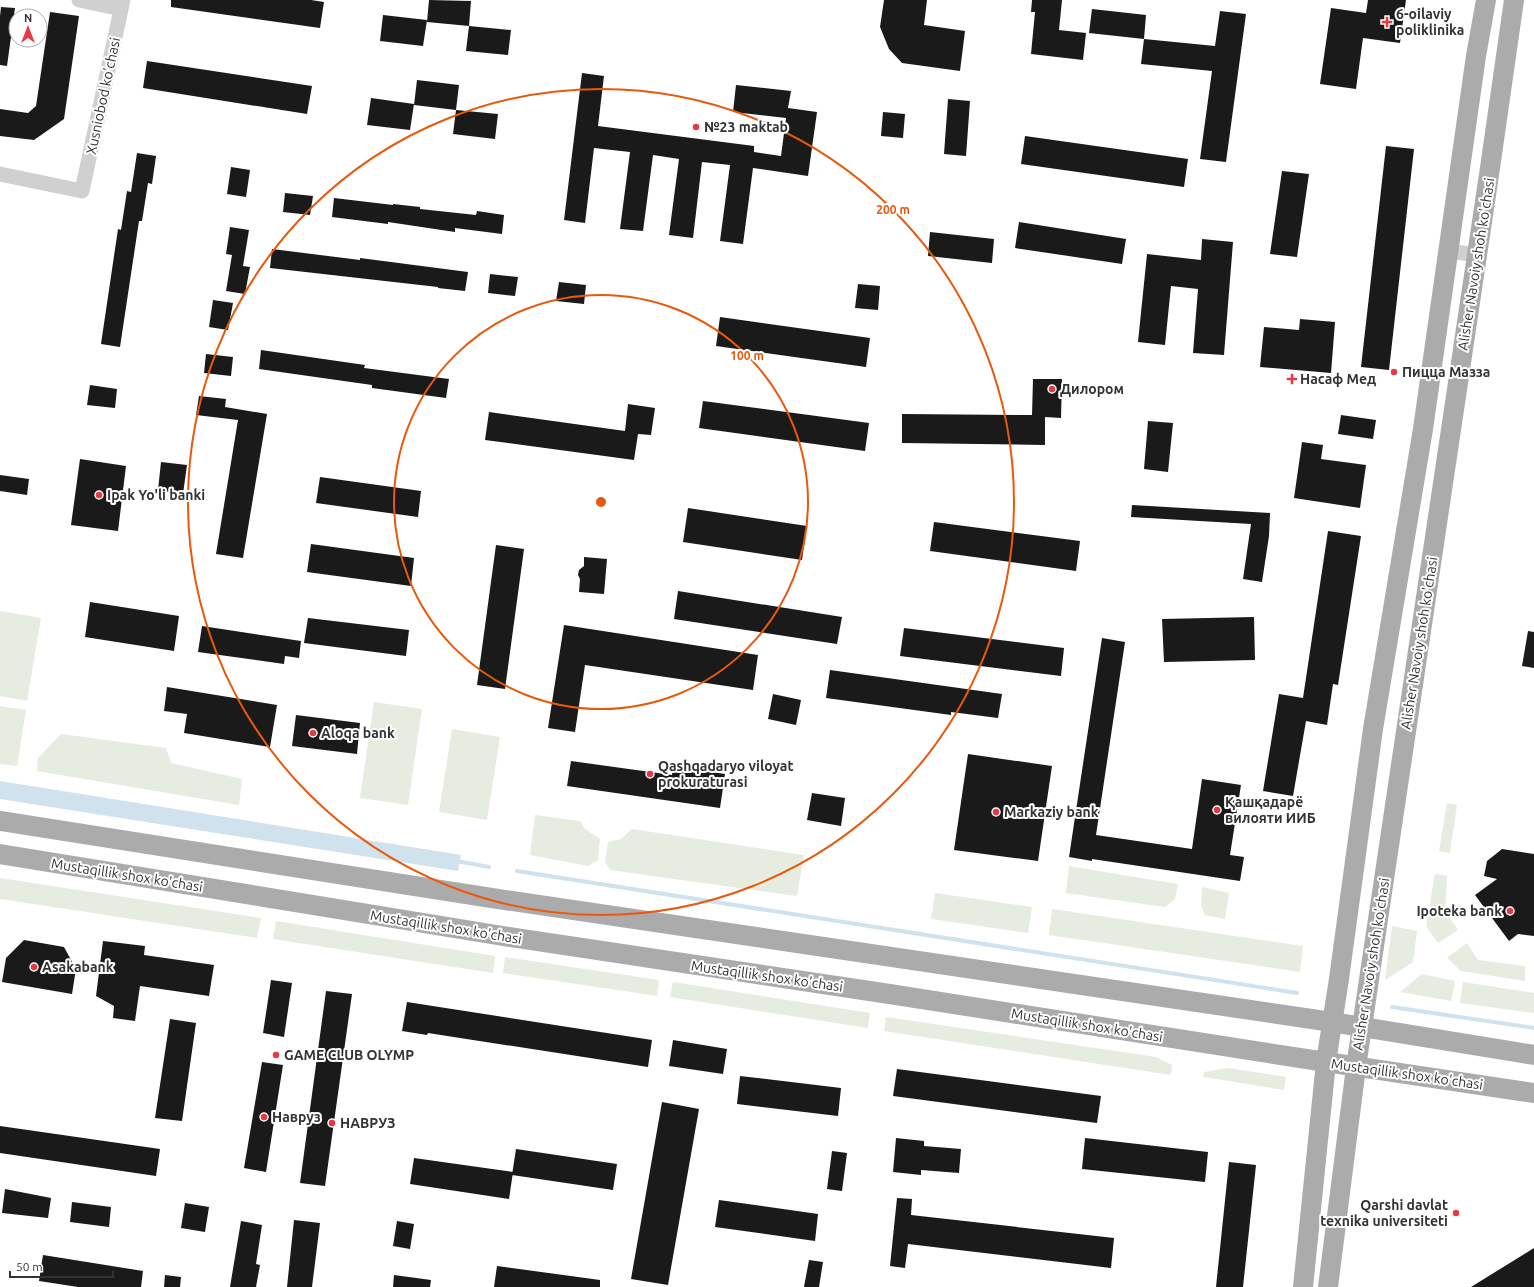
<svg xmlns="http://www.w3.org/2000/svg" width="1534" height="1287" font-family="Ubuntu,sans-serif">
<rect width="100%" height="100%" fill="#fff"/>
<path fill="#e6ecdf" d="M0 611 41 618 27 701 0 696Z
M374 702 422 709 408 805 360 798Z
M0 706 26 710 17 766 0 764Z
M452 729 500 737 487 820 439 812Z
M61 734 166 748 171 763 242 779 239 805 37 771 38 758Z
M1447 803 1457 805 1450 853 1439 851Z
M535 815 580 821 584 828 600 839 598 860 588 866 530 855Z
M632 829 804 855 797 896 610 870 605 862 608 842 621 839Z
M1069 866 1178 884 1175 899 1165 907 1066 893Z
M1435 874 1447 876 1445 911 1458 930 1438 943 1426 926Z
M0 878 261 918 257 938 0 899Z
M1202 887 1229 893 1225 919 1205 915 1201 905Z
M935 893 1032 907 1028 933 931 919Z
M1052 909 1303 946 1300 972 1049 935Z
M276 921 495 956 493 973 273 939Z
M1392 926 1417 931 1413 962 1385 980Z
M1467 943 1478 960 1525 966V981L1461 971 1447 958Z
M505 957 659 980 657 996 503 973Z
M1422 974 1455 981 1451 1001 1400 992Z
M673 982 870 1013 868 1028 670 997Z
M1463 982 1534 993V1013L1460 1003Z
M886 1017 1156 1057 1172 1065 1171 1075 884 1031Z
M1228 1068 1286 1077 1284 1090 1203 1077 1204 1072Z"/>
<path fill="#cfe2ee" d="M0 781 461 855 458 871 0 799Z"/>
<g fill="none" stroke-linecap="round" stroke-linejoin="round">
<path stroke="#cfe2ee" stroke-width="4" d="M456 861 489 867
M517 871 1297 993
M1392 1007 1534 1028"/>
</g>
<path fill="#1a1a1a" d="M171 0H311L324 2 320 28 171 7Z
M429 0 471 1 469 26 427 22Z
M884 0H927L924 25 965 31 960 71 902 63 889 49 880 27Z
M1032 0H1062L1059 30 1086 33 1083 60 1031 54 1035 12H1031Z
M1368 0H1406L1400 43 1363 38 1356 89 1320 84 1331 8 1366 13Z
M1 7 15 8 7 66 0 65V16Z
M1092 9 1146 15 1144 39 1089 33Z
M1220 11 1246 14 1226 162 1200 159 1212 71 1141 64 1144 39 1215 46Z
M50 12 79 16 64 119 34 140 0 136V109L28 113 36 106Z
M383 15 427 20 423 46 380 41Z
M469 26 511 30 508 55 466 51Z
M147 61 312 86 307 114 143 88Z
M582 73 604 76 598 126 754 146V152L781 156 786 118 733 112 736 85 791 91 788 108 817 112 808 176 753 168 743 244 720 241 730 165 702 162 693 238 669 235 679 159 653 155 643 231 620 229 630 152 594 148 585 223 564 220Z
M417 80 459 85 456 110 414 105Z
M371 98 414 104 410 130 367 125Z
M948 99 970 101 966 156 944 154Z
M456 110 498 114 495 139 453 134Z
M883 112 905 114 903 138 881 136Z
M1025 136 1188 159 1184 187 1021 164Z
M1386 146 1414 149 1389 370 1361 367Z
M137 153 156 156 152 184 148 183 142 221H139L120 347 101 344 118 229 121 230 127 191 131 192Z
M231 167 250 170 246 197 227 194Z
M1282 171 1309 174 1297 257 1270 254Z
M285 193 313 196 310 215 283 212Z
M334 198 393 205V204L420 207V209L476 215 477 211 504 215 502 234 455 228V232L388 222V224L332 217Z
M1019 222 1126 239 1122 264 1015 248Z
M230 227 249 230 243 266 250 267 245 294 226 291 232 255 226 254Z
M930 232 994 239 992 263 928 256Z
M1202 239 1233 242 1224 355 1193 353 1198 289 1171 286 1165 345 1138 342 1147 254 1201 260Z
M272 249 360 260V258L468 272 465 291 438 288V287L270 268Z
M490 274 518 277 515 296 488 293Z
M559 282 586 285 584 304 556 301Z
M858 284 880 286 878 310 855 308Z
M213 300 233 303 228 330 209 327Z
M720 317 870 338 866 367 716 346Z
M1300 319 1335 322 1331 373 1260 367 1264 327 1299 330Z
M261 350 365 365 364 368 449 379 446 398 372 388V385L259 369Z
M206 354 233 357 231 376 204 373Z
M1033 379H1062L1061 418 1045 417V445L902 443V414L1032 415Z
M90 385 117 389 115 408 87 405Z
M199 396 226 399 225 407 267 414 243 558 216 554 238 420 196 415Z
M703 401 869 423 865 451 699 428Z
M628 404 655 408 651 435 638 434 634 460 485 440 489 412 625 431Z
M1341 415 1376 420 1373 439 1338 434Z
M1148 421 1173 423 1168 472 1144 469Z
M1302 442 1323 445 1321 459 1366 465 1360 508 1294 498Z
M80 459 126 466 118 531 71 525Z
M161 462 187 465 183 494 158 490Z
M0 475 29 479 27 495 0 491Z
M320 477 421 491 418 517 316 503Z
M1132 505 1270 513 1269 536 1262 582 1243 579 1251 524 1131 517Z
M688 508 807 526 802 560 683 542Z
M934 522 1080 541 1076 571 930 551Z
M1328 531 1361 536 1338 685 1333 684 1327 725 1306 721 1293 796 1263 791 1279 694 1303 698Z
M311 544 414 558 411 586 307 572Z
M496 545 524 549 505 689 477 685Z
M584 557 607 559 604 594 579 592 580 579 578 575 579 570 584 566Z
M678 591 842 617 837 644 674 619Z
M90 602 179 616 174 651 85 637Z
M1254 617 1255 660 1164 662 1162 619Z
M308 618 409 630 406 656 304 643Z
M564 625 758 655 753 690 585 665 575 732 548 728Z
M202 626 301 641 299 658 285 656 284 664 198 652Z
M904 628 1064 648 1061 676 900 656Z
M1528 631 1534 632V668L1522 666Z
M1102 638 1125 642 1096 835 1192 849 1202 779 1241 785 1230 855 1244 857 1240 881 1092 859V861L1069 857Z
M830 670 1002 694 998 718 951 712V715L826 698Z
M167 687 277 705 270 747 184 733 187 714 164 711Z
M773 694 801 700 796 725 768 719Z
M296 715 360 723 357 754 292 746Z
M968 754 1052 766 1038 861 954 850Z
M571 761 672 775 673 766 725 774 720 808 567 786Z
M812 793 845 798 841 826 807 820Z
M1502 849 1534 854V936L1518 934 1509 941 1475 895 1497 879 1484 876 1487 861Z
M24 940 64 947 76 969 72 994 2 982 6 958Z
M103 941 145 946 144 955 214 965 209 996 140 986 135 1021 113 1018 114 1006 96 996Z
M271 980 292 983 284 1037 263 1033Z
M326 991 352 994 325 1186 300 1183Z
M407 1002 652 1040 648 1067 428 1033 427 1035 402 1031Z
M170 1019 196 1023 182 1121 155 1118Z
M673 1040 727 1049 723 1074 669 1066Z
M262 1062 283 1065 266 1172 244 1168Z
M897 1069 1101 1096 1097 1123 893 1096Z
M740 1076 841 1088 838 1116 737 1104Z
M662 1102 699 1109 668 1285 631 1279Z
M0 1126 160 1149 156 1176 0 1153Z
M896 1138 924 1141V1146L961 1149 959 1173 921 1170V1175L893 1172Z
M1085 1138 1208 1152 1205 1182 1082 1169Z
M516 1149 617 1164 613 1190 512 1175Z
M832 1151 847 1153 842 1191 827 1189Z
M414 1158 513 1172 509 1199 410 1184Z
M1229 1162 1256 1165 1243 1287H1216Z
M5 1189 51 1198 48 1218 2 1213Z
M897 1198 912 1199 911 1215 1114 1238 1111 1268 908 1244 905 1268 890 1266Z
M719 1200 818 1214 815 1241 715 1227Z
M72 1202 111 1207 109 1227 70 1222Z
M185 1203 209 1207 205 1232 181 1228Z
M294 1220 320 1223 312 1287H287Z
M241 1221 262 1225 256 1264 260 1265 256 1287H230Z
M397 1221 414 1224 410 1249 393 1246Z
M1534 1248V1287H1471Z
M43 1255 143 1271 141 1287H78L39 1281Z
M809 1260 823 1262 819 1287H804Z
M497 1266 600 1280V1287H494Z
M165 1275 181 1277 180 1287H164Z
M394 1275 431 1280 430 1287H393Z"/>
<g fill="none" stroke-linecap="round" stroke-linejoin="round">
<path stroke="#d0d0d0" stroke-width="15" d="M79 0 121 9
M0 174 82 191 123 0
M1448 251 1478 255"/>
<path stroke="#ababab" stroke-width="20" d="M0 821 498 899 1332 1022 1534 1055
M0 854 503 936 883 993 1326 1062 1534 1093
M1303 1287 1326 1062 1339 979 1373 729 1423 429 1476 56 1486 0
M1328 1287 1356 1067 1490 168 1514 0"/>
</g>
<g fill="none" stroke="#e8590c" stroke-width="2">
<circle cx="601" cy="502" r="207"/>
<circle cx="601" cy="502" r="413"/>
</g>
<g fill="#e63946" stroke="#fff" stroke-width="1.5">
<path d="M1385 16h4v4h4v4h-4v4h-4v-4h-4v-4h4z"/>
<circle cx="696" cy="127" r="4"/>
<circle cx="1394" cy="372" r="4"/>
<path d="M1290 373h4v4h4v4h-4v4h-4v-4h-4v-4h4z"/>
<circle cx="1052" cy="389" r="4"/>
<circle cx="99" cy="495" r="4"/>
<circle cx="313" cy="733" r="4"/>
<circle cx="650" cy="774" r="4"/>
<circle cx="1217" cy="810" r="4"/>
<circle cx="996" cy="812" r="4"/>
<circle cx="1510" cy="911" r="4"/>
<circle cx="34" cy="967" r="4"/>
<circle cx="276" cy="1055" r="4"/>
<circle cx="264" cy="1117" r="4"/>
<circle cx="332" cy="1123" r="4"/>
<circle cx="1456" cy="1213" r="4"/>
</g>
<g text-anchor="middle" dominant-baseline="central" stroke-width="4" stroke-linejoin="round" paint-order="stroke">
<g font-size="14" font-weight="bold" fill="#333" stroke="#fff" text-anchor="start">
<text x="1396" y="14">6-oilaviy<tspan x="1396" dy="16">poliklinika</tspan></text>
<text x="704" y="127">№23 maktab</text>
<text x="1402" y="372">Пицца Мазза</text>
<text x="1300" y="379">Насаф Мед</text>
<text x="1060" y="389">Дилором</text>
<text x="107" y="495">Ipak Yo'li banki</text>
<text x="321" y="733">Aloqa bank</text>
<text x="658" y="766">Qashqadaryo viloyat<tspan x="658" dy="16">prokuraturasi</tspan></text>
<text x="1225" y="802">Қашқадарё<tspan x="1225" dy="16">вилояти ИИБ</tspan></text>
<text x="1004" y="812">Markaziy bank</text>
<text x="1502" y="911" text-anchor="end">Ipoteka bank</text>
<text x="42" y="967">Asakabank</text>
<text x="284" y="1055">GAME CLUB OLYMP</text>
<text x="272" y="1117">Навруз</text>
<text x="340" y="1123">НАВРУЗ</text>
<text x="1448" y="1205" text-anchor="end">Qarshi davlat<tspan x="1448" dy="16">texnika universiteti</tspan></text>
</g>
<g font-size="14" fill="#333" stroke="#fff">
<text transform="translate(103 96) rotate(-78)">Xusniobod ko'chasi</text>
<text transform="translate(1476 264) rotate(-81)">Alisher Navoiy shoh ko'chasi</text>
<text transform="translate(1419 643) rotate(-81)">Alisher Navoiy shoh ko'chasi</text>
<text transform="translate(127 875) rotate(9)">Mustaqillik shox ko'chasi</text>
<text transform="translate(446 927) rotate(9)">Mustaqillik shox ko'chasi</text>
<text transform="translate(1371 964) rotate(-81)">Alisher Navoiy shoh ko'chasi</text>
<text transform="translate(767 976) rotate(8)">Mustaqillik shox ko'chasi</text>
<text transform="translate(1087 1025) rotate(9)">Mustaqillik shox ko'chasi</text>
<text transform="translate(1407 1074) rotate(8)">Mustaqillik shox ko'chasi</text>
</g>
</g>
<circle cx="601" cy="502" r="6" fill="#e8590c" stroke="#fff" stroke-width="2"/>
<g font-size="12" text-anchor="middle" font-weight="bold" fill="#e8590c" stroke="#fff" stroke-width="4" stroke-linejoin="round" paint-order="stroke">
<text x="893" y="214">200 m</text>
<text x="747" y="360">100 m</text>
</g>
<g transform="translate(28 28)"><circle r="19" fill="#ffffff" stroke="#adadad"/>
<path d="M0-3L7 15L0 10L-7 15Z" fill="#e63946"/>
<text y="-6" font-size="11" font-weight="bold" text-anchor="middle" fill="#333333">N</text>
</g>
<path d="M10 1271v6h103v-6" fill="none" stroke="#333333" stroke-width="2"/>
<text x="16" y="1271" font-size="12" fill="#333333" stroke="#ffffff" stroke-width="3" paint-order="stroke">50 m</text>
</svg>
